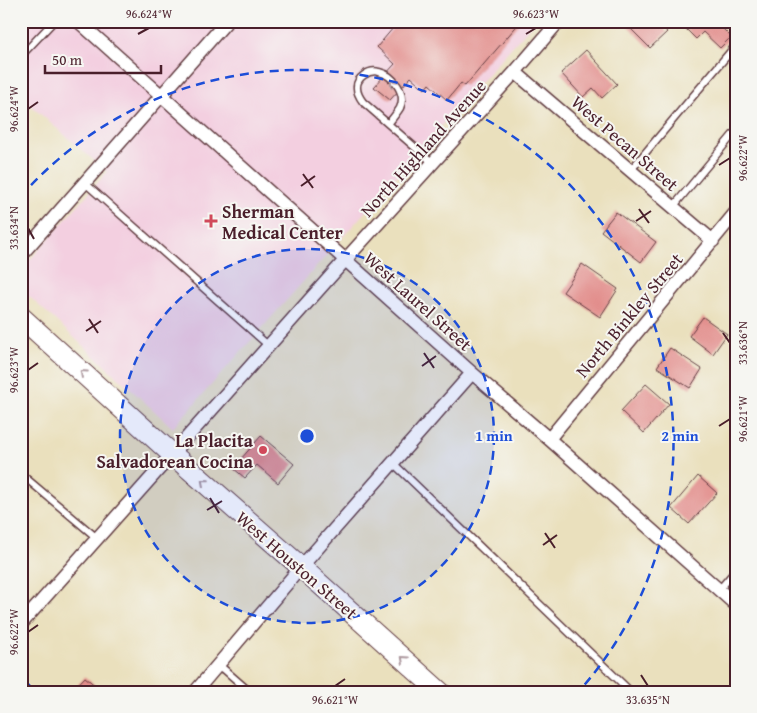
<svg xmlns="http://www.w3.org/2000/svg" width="757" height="713" font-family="'Gentium Book Plus',serif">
<rect width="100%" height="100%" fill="#f6f6f2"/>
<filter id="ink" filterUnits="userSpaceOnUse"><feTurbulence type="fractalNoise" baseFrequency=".02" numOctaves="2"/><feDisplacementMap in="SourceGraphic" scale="10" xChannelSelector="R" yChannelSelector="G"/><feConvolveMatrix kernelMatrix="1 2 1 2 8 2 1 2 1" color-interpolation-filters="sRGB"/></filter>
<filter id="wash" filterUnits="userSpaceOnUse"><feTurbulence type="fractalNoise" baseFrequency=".0096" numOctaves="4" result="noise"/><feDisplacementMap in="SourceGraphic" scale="20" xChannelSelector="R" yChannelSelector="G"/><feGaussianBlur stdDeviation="1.12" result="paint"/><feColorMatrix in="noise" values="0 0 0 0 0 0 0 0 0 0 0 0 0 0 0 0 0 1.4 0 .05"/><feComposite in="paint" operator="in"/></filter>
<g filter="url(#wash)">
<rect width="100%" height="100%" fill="#eae0bd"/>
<path fill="#f3cfe0" d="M21 21H535L173 428 21 289V270L107 172 21 97Z"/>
<g id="blocks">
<path fill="#e28d8b" d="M399 21H521L465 86 461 83 447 100 429 84 425 89 411 77 390 100 374 87 395 64 377 47Z
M623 21H657L667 32 650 48Z
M678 21H715L731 37 720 48 703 32 696 39Z
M586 50 617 84 602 98 593 88 583 97 561 73Z
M616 212 656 242 641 262 601 231Z
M582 264 618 289 600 317 563 292Z
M703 317 727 334 713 354 689 336Z
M670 348 702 369 690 388 657 367Z
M646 384 669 404 644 433 621 411Z
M261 436 294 464 278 483 257 465 245 478 233 468Z
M698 476 717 493 689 524 671 508Z
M85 677 97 687 93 692H71Z"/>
</g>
</g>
<g filter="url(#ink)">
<use href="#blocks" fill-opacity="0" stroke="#623c41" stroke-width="1"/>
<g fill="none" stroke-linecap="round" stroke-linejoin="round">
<defs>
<path id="service" d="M21 56 54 21
M388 124C392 119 397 113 400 108 407 93 393 75 379 72 369 69 356 78 357 88 357 94 360 98 363 102L433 163
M630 171 736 45
M85 183 269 346
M673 207 736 131
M393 463 631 692
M21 474 97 538
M719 590 736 570
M218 664 250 692"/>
<path id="minor" d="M78 21 472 373 549 439 736 605
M515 72 713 241
M21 255 227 21
M549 439 736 212
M21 624 346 259 515 72 559 21
M195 692 301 567 472 373"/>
<path id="primary" d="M21 317 172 454 301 567 440 692"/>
</defs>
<use href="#service" stroke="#623c41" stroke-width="9"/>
<use href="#minor" stroke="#623c41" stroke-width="15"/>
<use href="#primary" stroke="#623c41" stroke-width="22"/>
<use href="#service" stroke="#fff" stroke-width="6"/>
<use href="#minor" stroke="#fff" stroke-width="12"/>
<use href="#primary" stroke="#fff" stroke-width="20"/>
</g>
<defs><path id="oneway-chevron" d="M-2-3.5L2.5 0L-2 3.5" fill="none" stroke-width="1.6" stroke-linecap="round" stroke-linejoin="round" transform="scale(1.25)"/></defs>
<g stroke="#ae9aa0">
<use href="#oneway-chevron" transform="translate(393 83) rotate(-135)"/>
<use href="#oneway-chevron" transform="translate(83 373) rotate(-138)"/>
<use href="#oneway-chevron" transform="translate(204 482) rotate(-139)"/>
<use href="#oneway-chevron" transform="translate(404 659) rotate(-138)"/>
</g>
</g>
<path fill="none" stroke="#4a1f2b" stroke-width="2" d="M138 34 149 28M526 34 536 28M28 109 38 102M719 165 730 158M303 174 313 188M301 186 315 176M639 209 649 223M636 221 651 211M28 228 34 239M89 319 98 333M86 331 101 321M723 333 730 343M424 353 434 368M422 366 436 356M28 370 38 363M719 426 730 419M210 498 219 513M207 510 222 501M545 533 555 548M543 545 557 535M28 632 38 625M641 675 648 686M335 686 345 679"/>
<circle cx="307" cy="436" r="187" fill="#1d4ed8" fill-opacity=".12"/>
<g fill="none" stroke="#1d4ed8" stroke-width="2.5" stroke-dasharray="9 6">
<circle cx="307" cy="436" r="187"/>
<path d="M34 690A373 373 0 0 1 21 676M21 196A373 373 0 1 1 580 690"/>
</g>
<g fill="#d1495b" stroke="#f6f6f2" stroke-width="2">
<path d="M208.5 213.5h5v5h5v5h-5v5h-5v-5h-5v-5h5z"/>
<circle cx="263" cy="450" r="5"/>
</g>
<g text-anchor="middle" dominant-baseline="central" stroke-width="4" stroke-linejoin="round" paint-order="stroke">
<g font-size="18" fill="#4a1f2b" stroke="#f6f6f2">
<text transform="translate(625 143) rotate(41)">West Pecan Street</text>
<text transform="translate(423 148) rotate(-48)">North Highland Avenue</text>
<text transform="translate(418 301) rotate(42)">West Laurel Street</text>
<text transform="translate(629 315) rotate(-50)">North Binkley Street</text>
<text transform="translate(297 565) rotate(41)">West Houston Street</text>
</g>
<g font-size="18" font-weight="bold" fill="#4a1f2b" stroke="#f6f6f2" text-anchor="start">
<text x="222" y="211">Sherman<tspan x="222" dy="21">Medical Center</tspan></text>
<text x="253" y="440" text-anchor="end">La Placita<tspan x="253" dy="21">Salvadorean Cocina</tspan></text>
</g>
</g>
<circle cx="307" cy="436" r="8" fill="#1d4ed8" stroke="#f6f6f2" stroke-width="2.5"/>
<g font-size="15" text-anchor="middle" font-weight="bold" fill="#1d4ed8" stroke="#f6f6f2" stroke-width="4" stroke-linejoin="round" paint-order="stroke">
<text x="494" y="441">1 min</text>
<text x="680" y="441">2 min</text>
</g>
<rect width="757" height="713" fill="none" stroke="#f6f6f2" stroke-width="55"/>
<path d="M45 65v8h116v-8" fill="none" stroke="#4a1f2b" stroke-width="2.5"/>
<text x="52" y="65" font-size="15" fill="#4a1f2b" stroke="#f6f6f2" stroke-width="4" paint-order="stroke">50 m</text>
<rect x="28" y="28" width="702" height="658" fill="none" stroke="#4a1f2b" stroke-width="2"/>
<g font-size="12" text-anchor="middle" fill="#4a1f2b">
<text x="149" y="18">96.624°W</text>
<text x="536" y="18">96.623°W</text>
<text transform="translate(14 109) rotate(-90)" y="4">96.624°W</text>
<text transform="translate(743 158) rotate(-90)" y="4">96.622°W</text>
<text transform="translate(14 228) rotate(-90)" y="4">33.634°N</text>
<text transform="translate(743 343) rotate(-90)" y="4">33.636°N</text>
<text transform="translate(14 370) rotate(-90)" y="4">96.623°W</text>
<text transform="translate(743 419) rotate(-90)" y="4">96.621°W</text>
<text transform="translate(14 632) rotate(-90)" y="4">96.622°W</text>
<text x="335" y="704">96.621°W</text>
<text x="648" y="704">33.635°N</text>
</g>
</svg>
